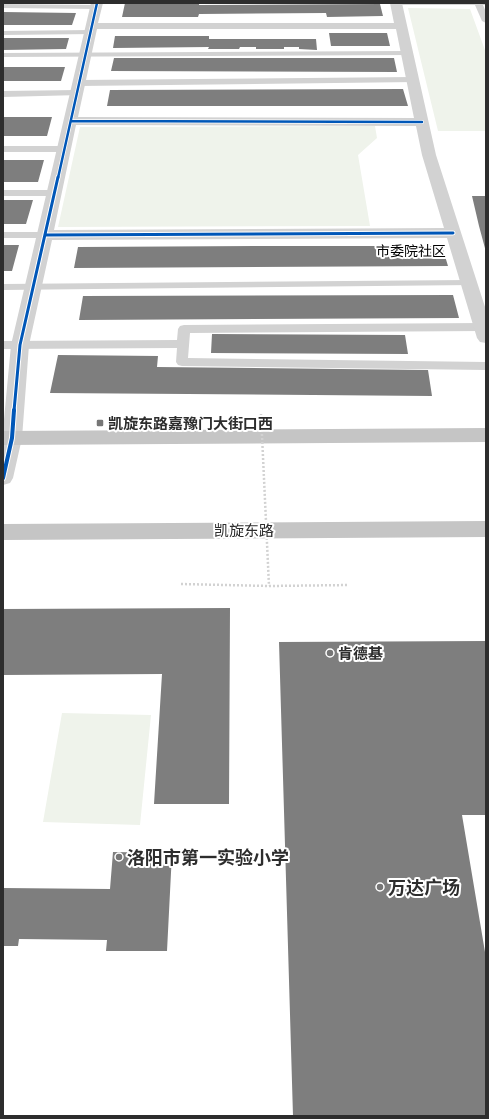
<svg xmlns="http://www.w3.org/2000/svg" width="489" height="1119" font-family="'PT Sans Narrow','Noto Sans SC',sans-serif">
<rect width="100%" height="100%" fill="#fff"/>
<path fill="#eff3eb" d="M408 8 470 9 486 53V131H438Z
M375 126 377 138 358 155 370 226 58 227 80 127Z
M62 713 151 715 140 825 43 822Z"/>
<path fill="#7e7e7e" d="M125 3H199V5L380 4 383 16 327 17 326 13 199 14 198 17H122Z
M3 12 76 13 72 25H3Z
M329 33H387L390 46H331Z
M115 36H209V39H316L317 50 299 49V47H284V49H256V47H240L239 49H208L209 47 113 48Z
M3 38H69L66 49 3 50Z
M114 58H394L397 72 111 71Z
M3 67H65L61 81H3Z
M403 89 408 106H107L110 90Z
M3 117H52L47 136H3Z
M3 160H44L38 182H3Z
M472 196H486V252L479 226Z
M3 200H33L26 224H3Z
M3 245H19L12 271H3Z
M274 246H442L448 266 74 268 78 247Z
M453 295 459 318 79 320 83 296Z
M212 334 405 335 408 354 211 353Z
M58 355 158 356 157 367 428 370 432 396 50 393Z
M230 608 229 804H154L162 674 3 675V609Z
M486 641V815H462L486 958V1116H293L279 642Z
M113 852 172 853 167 951H106L107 940 19 939 18 946H3V888L110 889Z"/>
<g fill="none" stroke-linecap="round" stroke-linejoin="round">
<path stroke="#d2d2d2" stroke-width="2.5" stroke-dasharray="2 2" stroke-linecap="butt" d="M181 584 269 586 349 585"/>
<path fill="#d2d2d2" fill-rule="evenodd" d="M392 3H486V5H483L486 12V23L482 21 475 5H396Z
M3 4 97 5 101 7 97 9 3 8Z
M91 30 95 32 94 34 3 35V31Z
M407 51 411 53 410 55 3 57V53Z
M413 77 417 80 416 82 79 86 75 83 79 80Z
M77 90 80 91 81 93 80 95 3 97V91Z
M3 146H64L69 149 64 152H3Z
M3 190H54L59 193 54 196H3Z
M3 232H45L50 235 45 238H3Z
M469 280 473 281 475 283 473 285 3 290V284Z
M483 323 486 324V330L483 331 190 333 188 358 486 362V370L182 366 178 365 176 362 177 348 3 349V341L177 340 178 329 180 326 184 325Z"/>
<path fill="#d2d2d2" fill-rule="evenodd" d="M91 3H103L98 23H394L390 3H402L436 155 486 310V343L480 342 477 338 447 238 52 240 29 345 22 438 13 478 10 483 3 485V430L11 345ZM97 29H396L414 118 78 117ZM76 125 416 126 422 155 444 228 54 230Z"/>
<path fill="#c5c5c5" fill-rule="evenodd" d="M486 428V442L3 445V431Z
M486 521V537L3 540V524Z"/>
<path stroke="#d2d2d2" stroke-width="2.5" stroke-dasharray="2 2" stroke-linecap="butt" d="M261 414 269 586"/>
<defs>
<path id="cycleway-far2" d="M71 121 422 122
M58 178 97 3"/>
<path id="cycleway-far1" d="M45 235 453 233
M14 411 20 345 58 177"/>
<path id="cycleway" d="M3 478 12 438 14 410"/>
</defs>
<use href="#cycleway-far2" stroke="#fff" stroke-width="4"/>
<use href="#cycleway-far1" stroke="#fff" stroke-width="5"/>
<use href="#cycleway" stroke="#fff" stroke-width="6"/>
<use href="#cycleway-far2" stroke="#0057b8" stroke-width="2.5"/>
<use href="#cycleway-far1" stroke="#0057b8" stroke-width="3"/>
<use href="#cycleway" stroke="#0057b8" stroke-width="4"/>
</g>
<g fill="#767676" stroke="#fff" stroke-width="1.5">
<rect x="96" y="419" width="8" height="8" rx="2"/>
<circle cx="330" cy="653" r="4"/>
<circle cx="119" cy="857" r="4"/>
<circle cx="380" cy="887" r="4"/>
</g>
<g text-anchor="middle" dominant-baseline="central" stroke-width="4" stroke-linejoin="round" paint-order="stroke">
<g font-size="14" fill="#000" stroke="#fff">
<text x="411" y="251">市委院社区</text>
</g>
<g font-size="15" font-weight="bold" fill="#2d2d2d" stroke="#fff" text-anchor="start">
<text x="108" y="423">凯旋东路嘉豫门大街口西</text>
<text x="338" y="653">肯德基</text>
</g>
<g font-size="15" fill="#2d2d2d" stroke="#fff">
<text x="244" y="530">凯旋东路</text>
</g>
<g font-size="18" font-weight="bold" fill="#2d2d2d" stroke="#fff" text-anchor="start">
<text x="127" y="857">洛阳市第一实验小学</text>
<text x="388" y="887">万达广场</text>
</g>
</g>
<rect width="489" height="1119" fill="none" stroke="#2d2d2d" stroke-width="8"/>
</svg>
